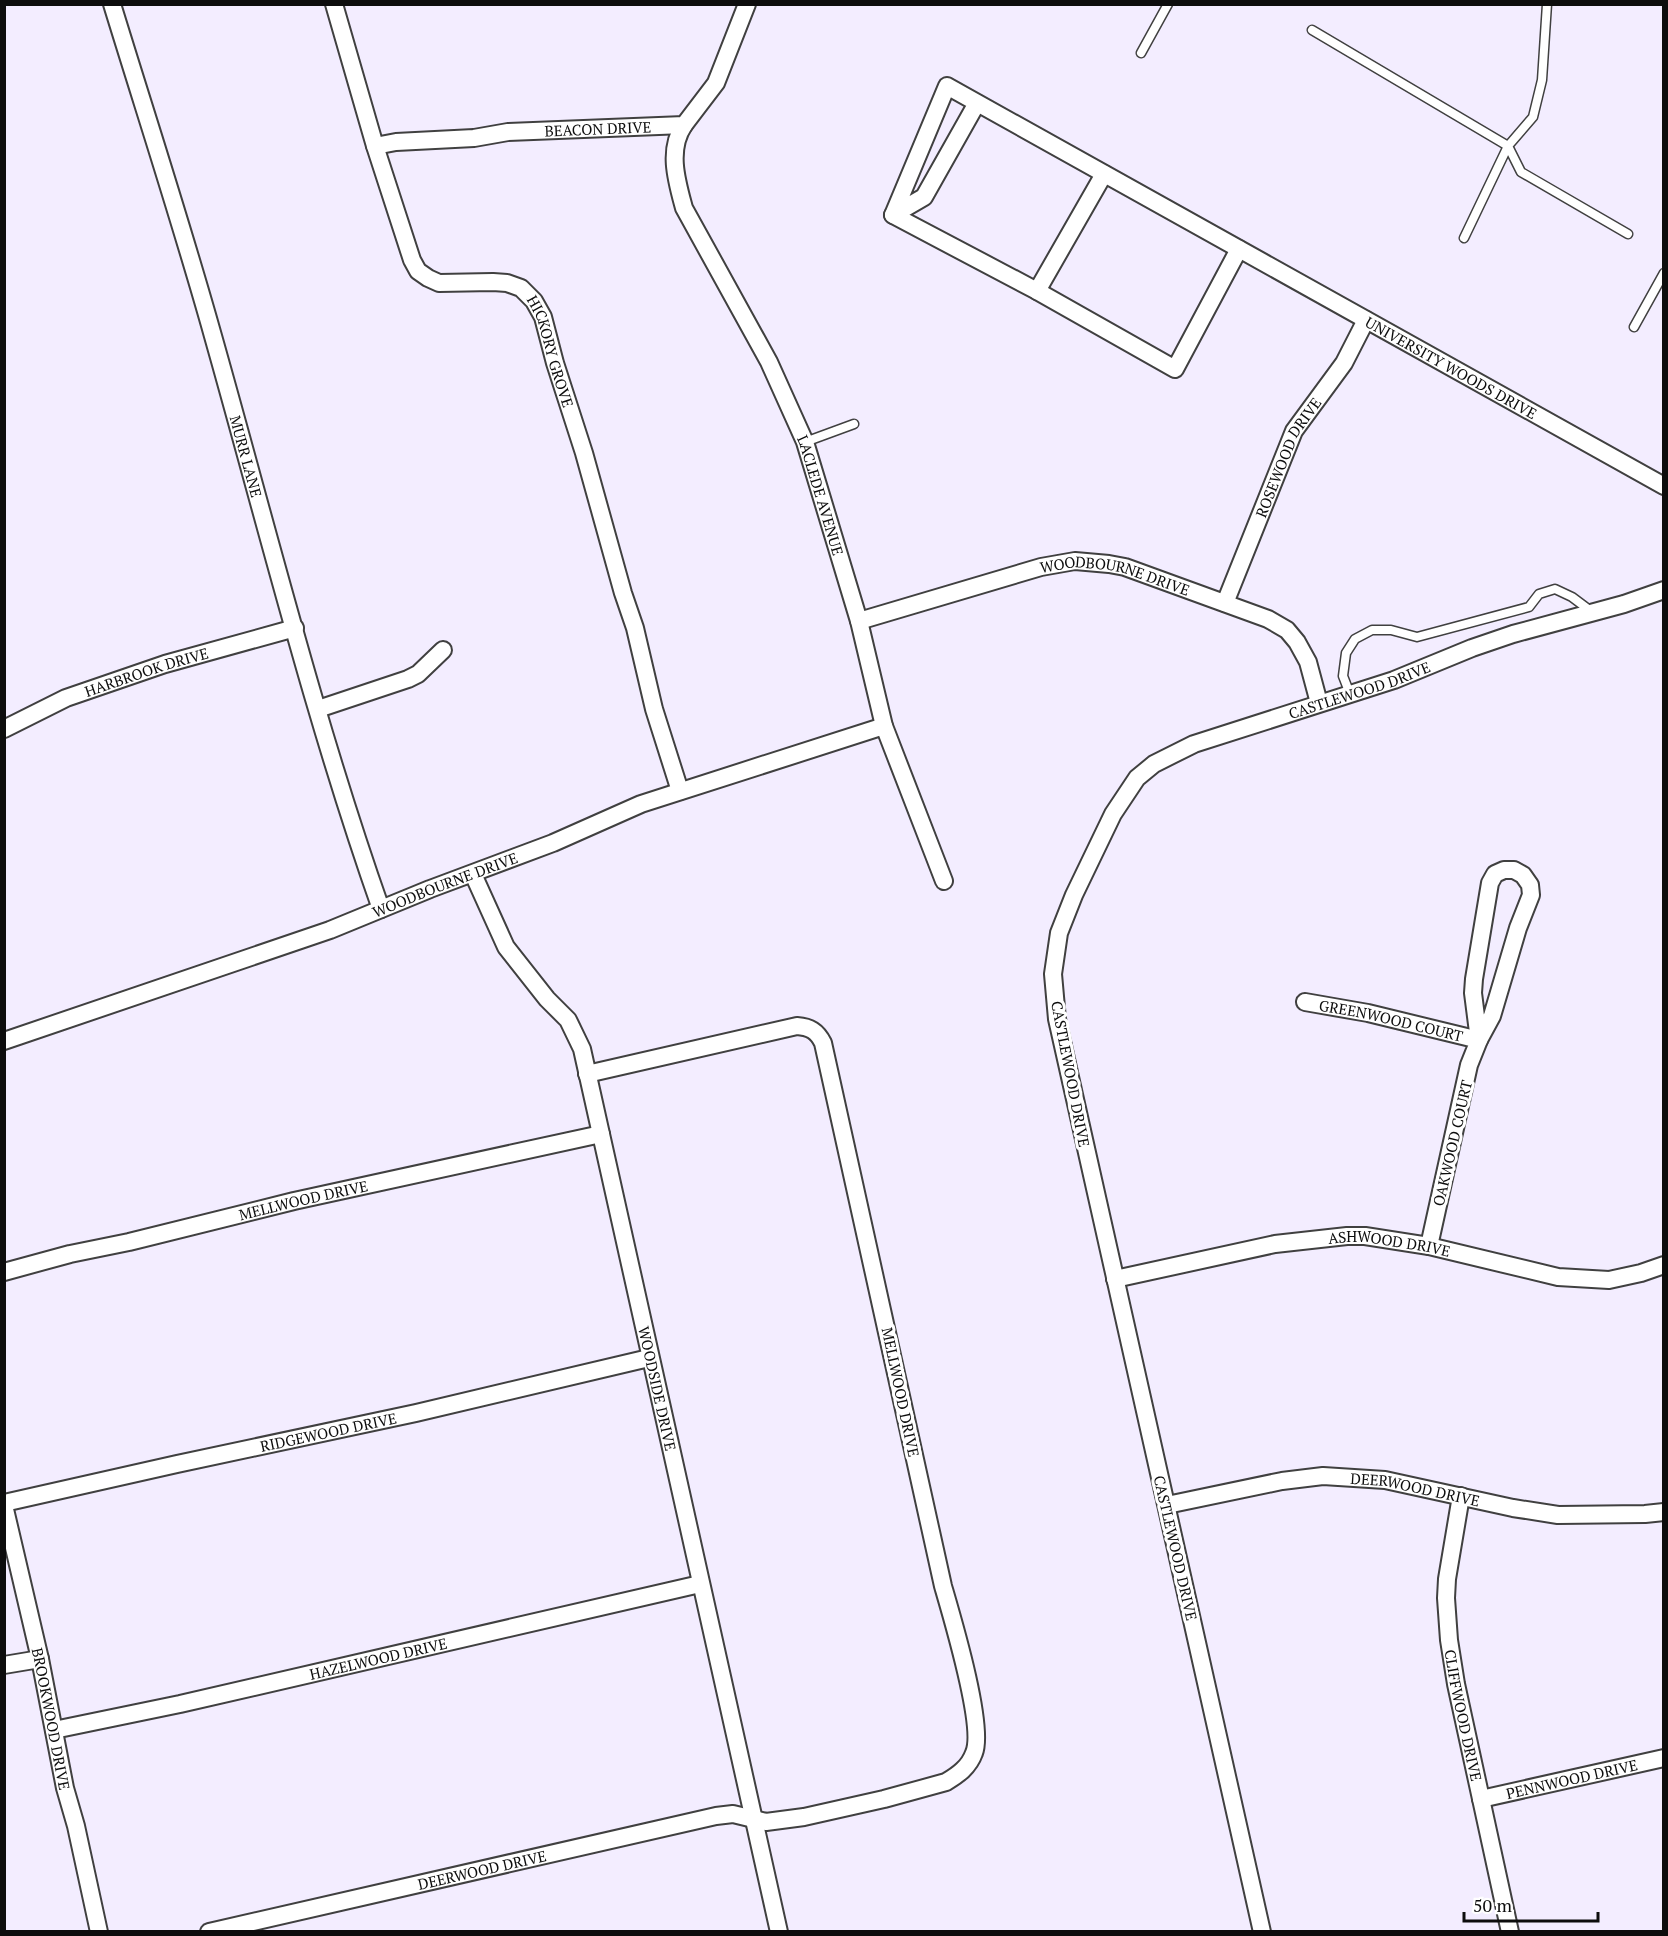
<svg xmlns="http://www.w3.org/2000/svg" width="1668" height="1936" font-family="'PT Serif',serif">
<rect width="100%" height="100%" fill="#f3edff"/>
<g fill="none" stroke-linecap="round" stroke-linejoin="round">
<defs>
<path id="service" d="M1312 30 1508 146 1533 117 1542 80 1547 4
M1141 53 1168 4
M1464 238 1508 146 1521 172 1628 234
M1634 327 1664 273
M805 442 854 424
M1350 694 1343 676 1346 653 1355 639 1372 630H1391L1417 637 1529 607 1539 594 1555 589 1572 597 1592 612"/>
<g id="minor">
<path id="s1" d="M112 4C146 115 182 225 213 336 267 527 315 722 381 909"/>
<path id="s2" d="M334 4 375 146 412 260 418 271 428 278 439 283 493 282 507 283 521 288 534 301 543 317 555 363 584 453 623 593 635 628 654 709 680 791"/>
<path id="s3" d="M977 103 924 197 893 215 947 86 1664 486"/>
<path id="s4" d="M684 125C667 150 677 182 684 208L769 362 805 442 859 621 884 726 944 881"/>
<path id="s5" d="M375 146 396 142 474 138 508 132 684 125 716 83 747 4"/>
<path d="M893 215 1037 291 1175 369 1239 249"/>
<path d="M1037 291 1104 174"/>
<path id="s6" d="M1225 603 1294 431 1344 363 1366 320"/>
<path id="s7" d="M859 621 1041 567 1075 561 1109 564 1125 567 1268 619 1287 630 1297 642 1308 662 1319 703"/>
<path d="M318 709 408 679 418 674 443 650"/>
<path id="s8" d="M4 729 66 698 165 664 295 628"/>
<path d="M1504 870H1514L1523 875 1530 885 1531 895 1518 928 1492 1016 1479 1040 1473 993 1474 979 1490 883 1495 874Z"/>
<path id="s9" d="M473 874 506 947 547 999 568 1020 582 1049 779 1932"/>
<path id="s10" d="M1305 1002 1368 1013 1479 1040 1469 1065 1429 1246"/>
<path id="s11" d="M4 1041 330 930 430 889 553 843 641 804 884 726"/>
<path id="s12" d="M4 1272 70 1254 129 1242 294 1201 601 1134"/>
<path id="s13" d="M1115 1279 1275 1244 1347 1236H1365L1429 1246 1558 1277 1609 1280 1641 1273 1664 1265"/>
<path id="s14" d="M1461 1496 1447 1579 1446 1598 1449 1640 1456 1684 1510 1932"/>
<path id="s15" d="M4 1503 177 1464 416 1413 649 1358"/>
<path id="s16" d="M4 1505 40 1659 65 1788 76 1826 99 1932"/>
<path id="s17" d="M1167 1505 1282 1481 1323 1476 1385 1480 1513 1508 1558 1515 1645 1514 1664 1512"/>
<path d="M4 1665 40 1659"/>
<path id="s18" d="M54 1730 180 1704 700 1584"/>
<path id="s19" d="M1481 1799 1664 1758"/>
<path id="s20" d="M209 1932 716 1816 733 1814 766 1822 804 1817 884 1799 946 1782C958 1775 969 1767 974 1753 985 1727 952 1617 943 1586L823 1043C817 1031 810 1027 797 1026L587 1074"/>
<path id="s21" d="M1262 1932 1057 1019 1053 974 1059 933 1074 895 1113 814 1137 778 1154 764 1194 744 1394 680 1472 648 1513 634 1624 604 1664 590"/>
</g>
</defs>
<use href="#service" stroke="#404040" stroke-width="11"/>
<use href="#minor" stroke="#404040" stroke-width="20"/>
<use href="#service" stroke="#fff" stroke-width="8"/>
<use href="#minor" stroke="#fff" stroke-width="16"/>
</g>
<g text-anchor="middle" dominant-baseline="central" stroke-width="6" stroke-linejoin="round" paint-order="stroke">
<g font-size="15" fill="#0d0d0d" stroke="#fff">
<text stroke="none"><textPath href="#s5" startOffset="224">BEACON DRIVE</textPath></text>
<text stroke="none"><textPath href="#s2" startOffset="459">HICKORY GROVE</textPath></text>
<text stroke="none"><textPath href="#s3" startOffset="861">UNIVERSITY WOODS DRIVE</textPath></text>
<text stroke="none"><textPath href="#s1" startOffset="472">MURR LANE</textPath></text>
<text stroke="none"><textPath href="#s6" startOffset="159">ROSEWOOD DRIVE</textPath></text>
<text stroke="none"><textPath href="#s4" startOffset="405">LACLEDE AVENUE</textPath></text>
<text stroke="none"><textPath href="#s7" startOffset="266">WOODBOURNE DRIVE</textPath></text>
<text stroke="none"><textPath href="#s8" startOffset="154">HARBROOK DRIVE</textPath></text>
<text stroke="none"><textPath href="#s21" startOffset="1437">CASTLEWOOD DRIVE</textPath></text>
<text stroke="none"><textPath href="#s11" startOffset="468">WOODBOURNE DRIVE</textPath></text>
<text stroke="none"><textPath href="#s10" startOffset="88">GREENWOOD COURT</textPath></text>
<text transform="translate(1071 1074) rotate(79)">CASTLEWOOD DRIVE</text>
<text transform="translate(1452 1143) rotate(-77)">OAKWOOD COURT</text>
<text stroke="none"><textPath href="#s12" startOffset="308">MELLWOOD DRIVE</textPath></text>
<text stroke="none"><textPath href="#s13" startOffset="279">ASHWOOD DRIVE</textPath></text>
<text stroke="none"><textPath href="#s9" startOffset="556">WOODSIDE DRIVE</textPath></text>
<text transform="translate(901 1392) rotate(78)">MELLWOOD DRIVE</text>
<text stroke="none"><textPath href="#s15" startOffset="332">RIDGEWOOD DRIVE</textPath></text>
<text stroke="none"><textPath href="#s17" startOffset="252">DEERWOOD DRIVE</textPath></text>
<text transform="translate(1176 1548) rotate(77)">CASTLEWOOD DRIVE</text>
<text stroke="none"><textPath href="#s18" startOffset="332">HAZELWOOD DRIVE</textPath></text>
<text stroke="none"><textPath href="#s14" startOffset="222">CLIFFWOOD DRIVE</textPath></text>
<text stroke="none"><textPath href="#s16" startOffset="219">BROOKWOOD DRIVE</textPath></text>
<text stroke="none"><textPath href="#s19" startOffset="93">PENNWOOD DRIVE</textPath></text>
<text stroke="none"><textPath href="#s20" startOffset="280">DEERWOOD DRIVE</textPath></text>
</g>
</g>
<rect width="1668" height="1936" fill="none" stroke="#0d0d0d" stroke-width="12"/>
<path d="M1464 1912v9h134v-9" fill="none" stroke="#0d0d0d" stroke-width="3"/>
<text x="1473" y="1912" font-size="18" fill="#0d0d0d" stroke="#ffffff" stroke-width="4.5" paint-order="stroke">50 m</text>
</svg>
